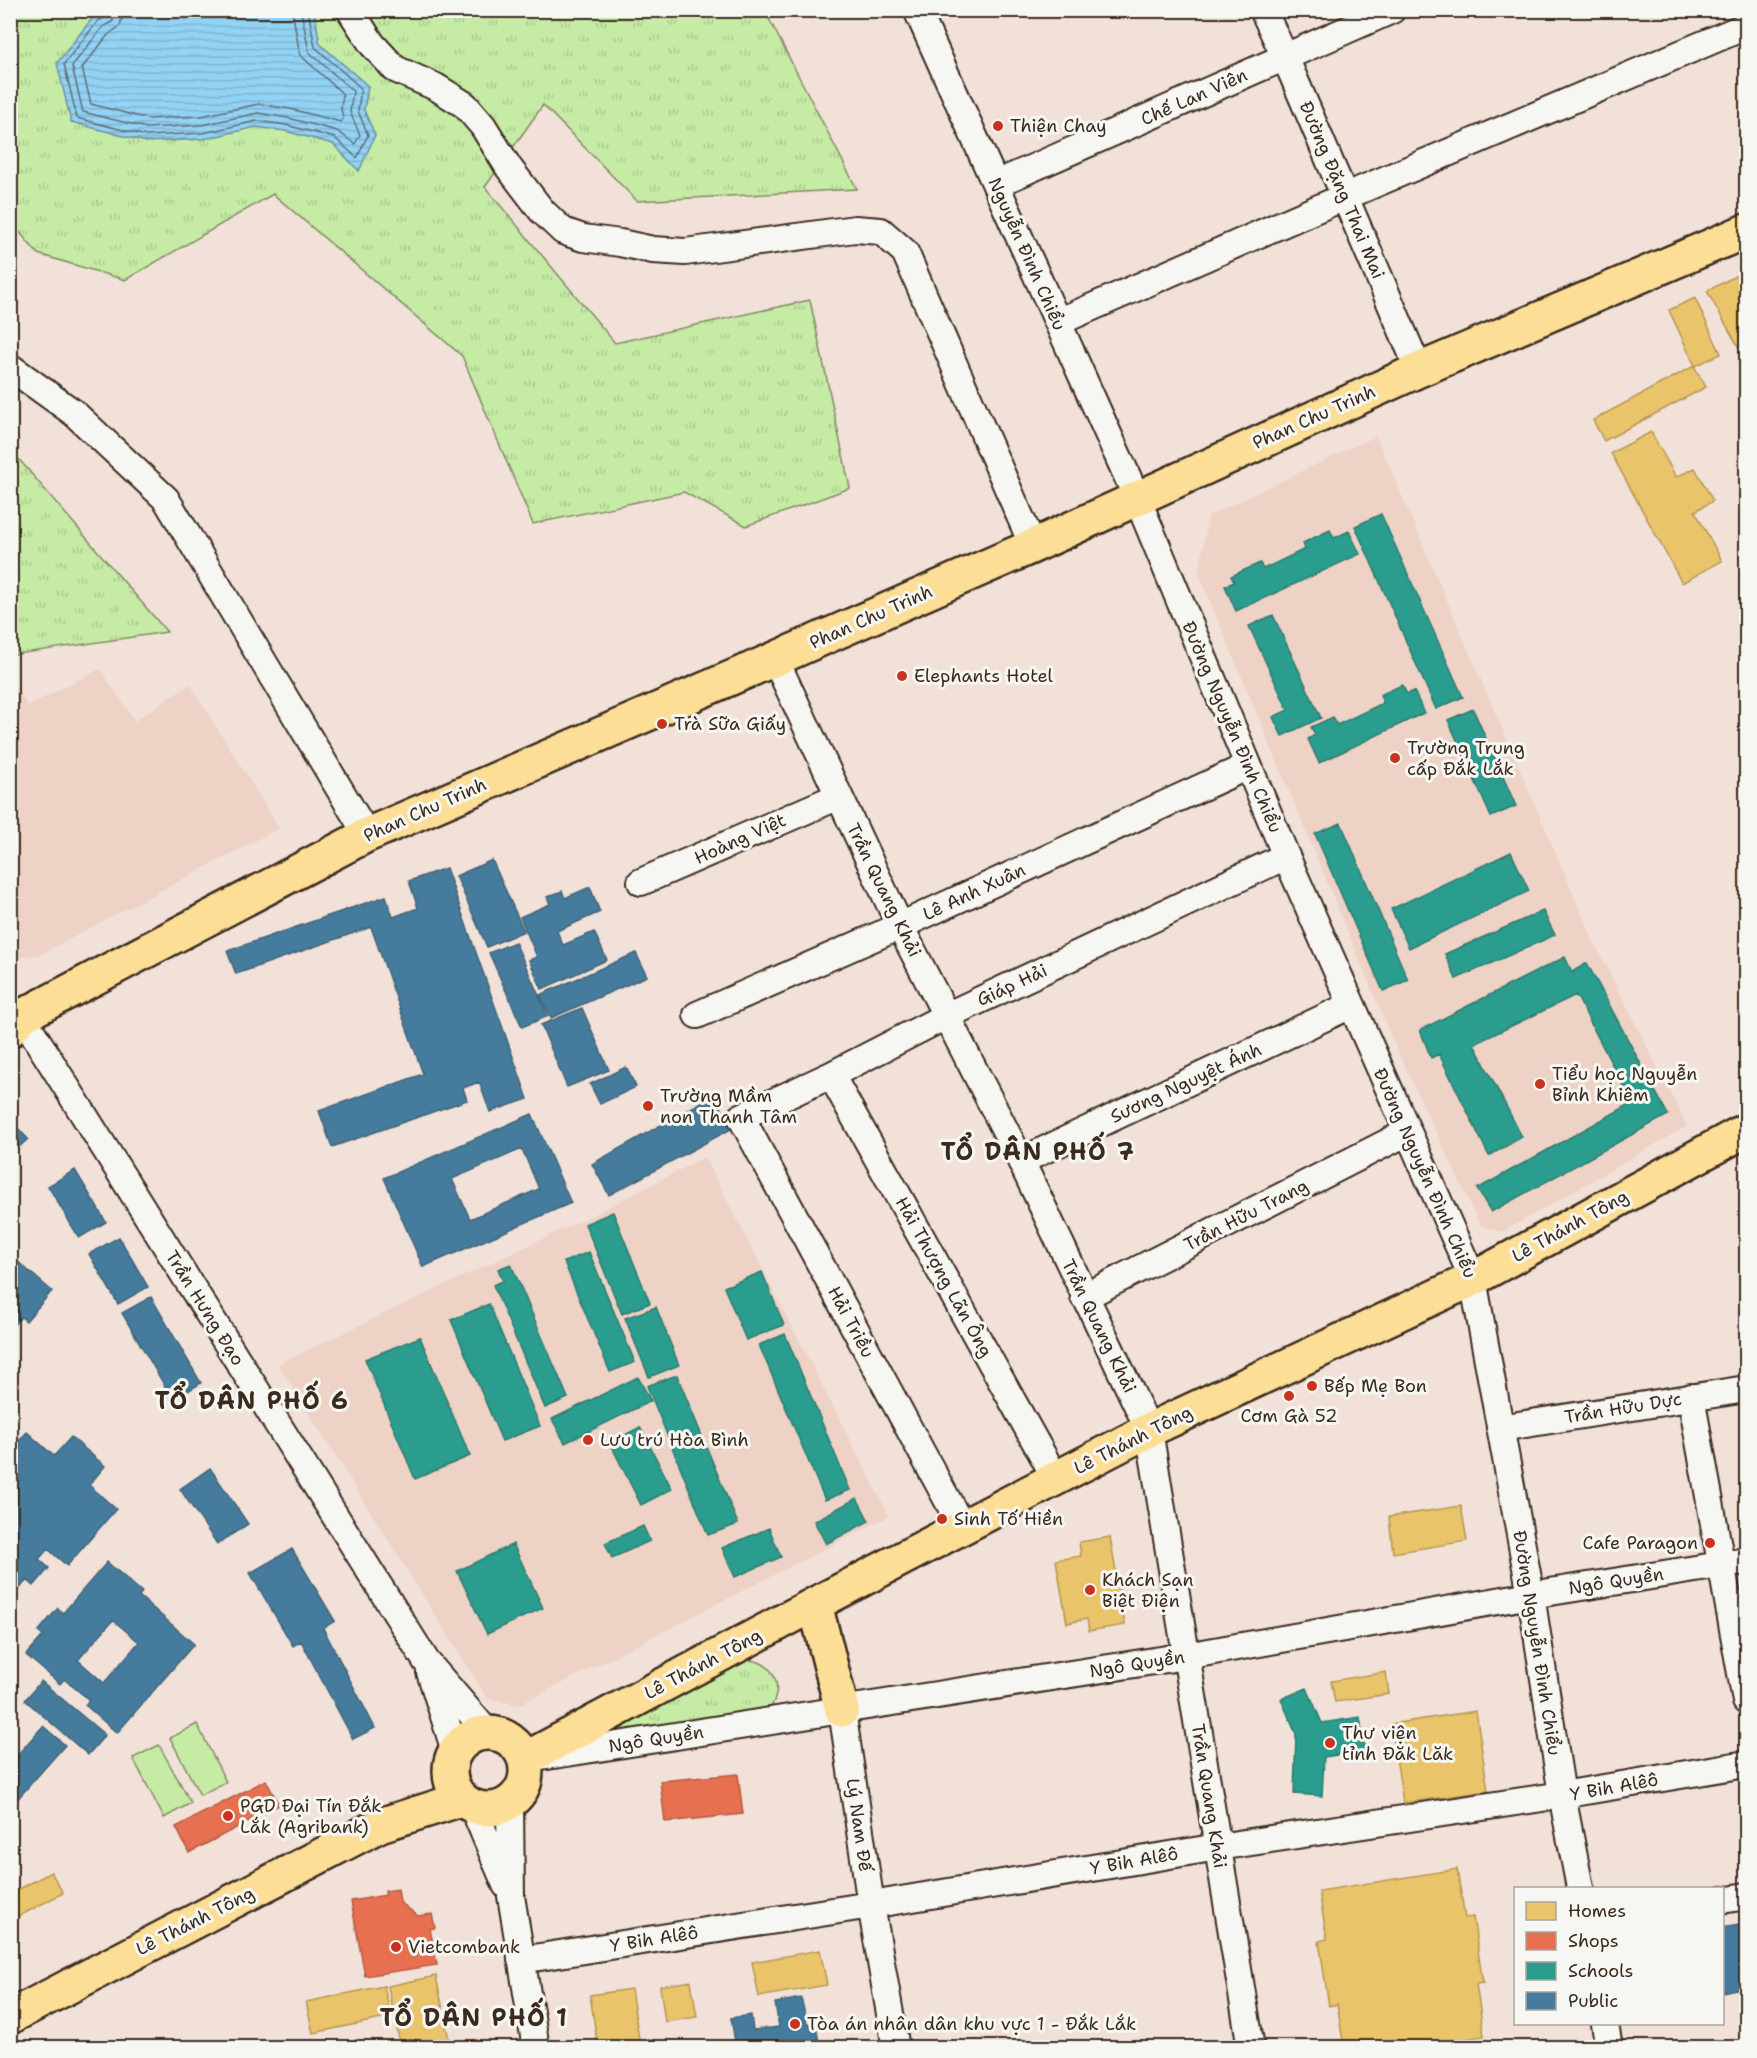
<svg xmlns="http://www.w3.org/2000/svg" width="1757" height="2058" font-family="'Shantell Sans',sans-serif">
<defs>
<pattern id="grass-tufts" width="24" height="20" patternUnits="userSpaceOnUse" patternTransform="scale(1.5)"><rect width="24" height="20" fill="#c5eba5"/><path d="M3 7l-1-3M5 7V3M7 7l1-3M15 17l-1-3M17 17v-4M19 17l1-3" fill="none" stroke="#aaca8e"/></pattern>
<pattern id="water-rules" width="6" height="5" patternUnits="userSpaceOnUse" patternTransform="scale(1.5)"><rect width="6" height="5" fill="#92d2f4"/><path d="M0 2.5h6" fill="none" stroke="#7fb4d1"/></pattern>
</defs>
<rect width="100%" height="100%" fill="#f1e1d8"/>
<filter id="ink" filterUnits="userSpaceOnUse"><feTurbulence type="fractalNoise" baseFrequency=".0167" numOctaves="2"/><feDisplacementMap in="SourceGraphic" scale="12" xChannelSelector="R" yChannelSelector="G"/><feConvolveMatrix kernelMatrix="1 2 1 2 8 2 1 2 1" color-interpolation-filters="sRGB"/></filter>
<g filter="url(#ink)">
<path fill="#edd2c5" d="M1376 436 1594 942 1687 1126 1502 1232 1480 1225 1394 1043 1199 574 1208 516Z
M100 669 135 721 190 684 279 828 41 954 11 959V678L28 706Z
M705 1157 889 1516 519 1705 487 1698 278 1364 597 1213Z"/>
<path fill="url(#grass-tufts)" stroke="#808a62" stroke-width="1.5" d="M10 11H765L857 189 637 201 543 105 485 187 615 343 810 300 850 488 746 526 684 492 533 524 462 356 273 194 125 280 38 254 11 222Z
M11 450 167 632 11 655Z
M748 1660C776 1661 785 1691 768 1711L536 1754Z"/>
<path fill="#c5eba5" stroke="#808a62" stroke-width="1.5" d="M197 1724 226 1782 200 1795 170 1738Z
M159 1745 191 1803 164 1818 133 1758Z"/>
<path fill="url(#water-rules)" stroke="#6f8f9e" stroke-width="1.5" d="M110 11H314L320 44 368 86 364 110 375 135 359 171 333 144 285 131 256 127 204 139 146 142 71 122 57 63 95 15Z"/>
<path fill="#e9c46a" stroke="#b59653" stroke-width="1.5" d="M1737 275 1746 293V344L1739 348 1707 291Z
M1695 298 1721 354 1695 366 1669 310Z
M1694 366 1706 387 1604 441 1593 420Z
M1651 432 1676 477 1695 468 1713 501 1695 511 1722 561 1682 583 1611 453Z
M1461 1506 1467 1541 1393 1553 1389 1517Z
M1110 1537 1125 1625 1089 1631 1087 1619 1067 1623 1056 1560 1081 1556 1079 1542Z
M1386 1672 1389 1694 1335 1702 1331 1681Z
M1476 1711 1488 1791 1403 1803 1391 1724Z
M1457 1869 1465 1918 1473 1917 1483 1983 1476 1984 1484 2036 1411 2048H1344L1337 2004 1329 2006 1319 1941 1327 1939 1319 1891Z
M51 1872 63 1893 10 1921V1894Z
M820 1950 827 1985 759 1997 752 1962Z
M436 1976 449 2040 412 2048H401L388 1986Z
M691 1981 697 2017 665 2022 660 1986Z
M384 1986 391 2017 313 2033 306 2002Z
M631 1989 640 2045 621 2048H598L590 1995Z"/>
<path fill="#e76f51" stroke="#b35a42" stroke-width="1.5" d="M738 1774 743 1814 665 1822 660 1781Z
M266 1780 279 1805 189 1853 176 1827Z
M398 1889 400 1902 418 1916 432 1914 435 1928 430 1929 437 1965 365 1976 351 1901 386 1895 385 1891Z"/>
<path fill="#2a9d8f" stroke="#2f7a6d" stroke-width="1.5" d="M1381 514 1463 697 1436 709 1355 526Z
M1330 530 1334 538 1349 531 1360 554 1236 611 1225 586 1234 582 1231 576 1260 563 1263 569 1305 549 1303 543Z
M1273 615 1321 718 1282 736 1273 717 1288 710 1249 626Z
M1402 685 1407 694 1414 691 1424 713 1319 763 1308 739 1315 735 1311 727 1333 717 1337 725 1383 703 1380 695Z
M1473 709 1516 806 1491 817 1448 720Z
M1341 823 1408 980 1383 991 1315 834Z
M1511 852 1529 891 1409 948 1391 909Z
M1543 911 1555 935 1456 979 1445 954Z
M1565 957 1572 972 1587 963 1668 1115 1491 1212 1477 1189 1632 1103 1576 995 1474 1044 1522 1137 1489 1156 1439 1054 1431 1058 1420 1030Z
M613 1212 650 1303 622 1314 585 1224Z
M589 1252 635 1362 610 1372 564 1262Z
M511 1264 568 1398 545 1408 493 1285 503 1281 498 1269Z
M762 1272 784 1325 746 1340 724 1287Z
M489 1304 540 1426 502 1441 451 1320Z
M656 1307 679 1365 649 1377 625 1318Z
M785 1334 850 1490 825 1500 759 1345Z
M420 1337 470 1456 415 1479 365 1359Z
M677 1375 738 1524 708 1535 647 1386Z
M638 1377 651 1401 565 1443 552 1419Z
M640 1427 672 1489 641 1505 610 1443Z
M857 1498 869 1521 826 1544 814 1521Z
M643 1526 650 1541 612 1558 605 1543Z
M769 1528 781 1557 735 1577 722 1548Z
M513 1544 543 1608 487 1634 457 1571Z
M1307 1688 1322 1723 1360 1717 1365 1751 1324 1757 1322 1796 1294 1794 1296 1734 1281 1699Z"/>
<path fill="#457b9d" stroke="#426377" stroke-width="1.5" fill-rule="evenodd" d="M492 860 524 931 487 947 456 876Z
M446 868 528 1099 490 1112 479 1082 463 1088 467 1100 332 1147 319 1111 423 1074 371 927 236 974 227 951 386 896 393 917 418 908 409 881Z
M590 887 600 912 557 931 563 945 594 932 607 960 542 989 529 960 537 957 520 917 550 904 547 897 562 891 565 898Z
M515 942 548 1016 522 1027 489 953Z
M636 953 647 976 551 1018 540 995Z
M582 1008 609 1070 567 1087 541 1025Z
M626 1067 636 1087 600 1104 590 1084Z
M714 1095 733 1128 609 1195 592 1164Z
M532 1114 571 1203 423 1267 384 1178ZM522 1149 539 1189 470 1219 452 1179Z
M15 1125 28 1139 10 1155V1129Z
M75 1170 106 1222 79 1238 48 1186Z
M119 1237 148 1287 118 1304 89 1254Z
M10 1255 52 1291 26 1321 21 1317 10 1329Z
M151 1297 201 1383 173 1400 122 1313Z
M27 1432 54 1456 71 1437 105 1466 89 1485 116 1509 67 1566 48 1549 39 1559 49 1568 34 1586 27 1580 10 1600V1451Z
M210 1468 248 1524 217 1544 180 1489Z
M292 1549 335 1621 323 1628 375 1728 353 1739 301 1641 293 1646 250 1573Z
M107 1562 142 1592 139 1596 194 1644 117 1733 85 1705 89 1700 64 1679 60 1684 26 1655 43 1636 38 1632 58 1608 63 1613ZM113 1620 139 1642 104 1683 78 1660Z
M41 1681 105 1735 88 1755 25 1700Z
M43 1726 65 1745 14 1803 10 1801V1763Z
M1746 1923V1987L1722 1992V1927Z
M801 1998 807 2023 816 2026 820 2048H736L731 2018 751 2015 753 2030 779 2027 775 2003Z"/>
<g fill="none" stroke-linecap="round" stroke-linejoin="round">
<path stroke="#5e6d74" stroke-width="1.5" d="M108 10 106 17 98 21 64 64 77 118 146 136 203 133 257 121 286 125 335 138 357 158 368 135 358 111 361 88 315 47 308 10
M115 10 113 21 103 27 72 66 83 112 147 128 202 125 258 113 288 118 337 131 355 144 360 135 350 112 353 91 309 52 301 10
M124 10 120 26 108 35 82 68 91 104 148 119 201 116 259 104 290 109 341 122 343 119 341 108 343 94 300 55 292 10"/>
<defs>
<path id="minor" d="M350 10 372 44 395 69 436 87 465 105 483 126 509 168 542 211 563 231 583 238 620 243 653 250 685 252 855 229 881 231 905 252 1033 546
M917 10 1137 498 1286 856 1473 1279 1531 1595 1562 1795 1580 1888
M1263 10 1285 57 1419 370
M996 184 1392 10
M1058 322 1344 197 1746 26
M10 367 74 413 166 499 367 835
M775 659 900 926 1021 1161 1149 1430 1251 2048
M641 882 839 796
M10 1010 22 1016 426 1661 487 1732
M697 1015 900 926 1248 766
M831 1075 1056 1479
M1021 1161 1351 1005
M1084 1297 1408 1132
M1691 1397 1746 1701
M1500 1428 1746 1389
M962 1527 741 1117 831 1075 946 1016 1286 856
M430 1672 455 1751
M842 1710 871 1905 896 2048
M541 1757 1186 1656 1531 1595 1746 1561
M510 1803 511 1896 536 2048
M473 1807 506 1885
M1722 1900 1746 1896
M521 1960 871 1905 1218 1847 1562 1795 1746 1764
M1605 2024 1609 2048"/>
<path id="major" d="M10 1030 22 1016 367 835 775 659 1033 546 1419 370 1746 231
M815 1604 842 1710
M450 1771a38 38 0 1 1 76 0a38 38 0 1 1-76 0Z
M525 1759 815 1604 1149 1430 1473 1279 1746 1130
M10 2017 380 1825 462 1799"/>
</defs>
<use href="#minor" stroke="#3b2a1e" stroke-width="30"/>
<use href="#major" stroke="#3b2a1e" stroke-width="38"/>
<use href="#minor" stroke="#f6f6f2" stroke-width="26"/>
<use href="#major" stroke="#fcde96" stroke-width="33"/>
</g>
</g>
<g fill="#c8321e" stroke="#f6f6f2" stroke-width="2">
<circle cx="998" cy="126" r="6"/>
<circle cx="902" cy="676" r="6"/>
<circle cx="662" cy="724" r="6"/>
<circle cx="1395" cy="758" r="6"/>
<circle cx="1540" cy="1084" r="6"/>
<circle cx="648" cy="1106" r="6"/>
<circle cx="1312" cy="1386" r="6"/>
<circle cx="1289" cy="1396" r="6"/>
<circle cx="588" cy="1440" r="6"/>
<circle cx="942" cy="1519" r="6"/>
<circle cx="1710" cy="1543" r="6"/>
<circle cx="1090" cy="1590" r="6"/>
<circle cx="1330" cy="1743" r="6"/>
<circle cx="228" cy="1816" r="6"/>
<circle cx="396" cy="1947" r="6"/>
<circle cx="795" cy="2024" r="6"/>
</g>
<g text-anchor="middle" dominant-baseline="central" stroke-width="6" stroke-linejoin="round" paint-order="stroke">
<g font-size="18" fill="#3b2a1e" stroke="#f6f6f2">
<text transform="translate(1194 97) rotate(-24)">Chế Lan Viên</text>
<text transform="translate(1342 190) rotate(67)">Đường Đặng Thai Mai</text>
<text transform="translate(1027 254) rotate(66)">Nguyễn Đình Chiểu</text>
<text transform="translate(1314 417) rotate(-24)">Phan Chu Trinh</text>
<text transform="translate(871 617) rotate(-24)">Phan Chu Trinh</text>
<text transform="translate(1232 727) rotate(67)">Đường Nguyễn Đình Chiểu</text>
<text transform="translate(425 810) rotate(-24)">Phan Chu Trinh</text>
<text transform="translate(740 839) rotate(-24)">Hoàng Việt</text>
<text transform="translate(884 890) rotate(64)">Trần Quang Khải</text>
<text transform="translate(974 892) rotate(-25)">Lê Anh Xuân</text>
<text transform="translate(1012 985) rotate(-25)">Giáp Hải</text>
<text transform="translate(1186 1083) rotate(-25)">Sương Nguyệt Ánh</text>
<text transform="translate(1425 1173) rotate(66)">Đường Nguyễn Đình Chiểu</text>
<text transform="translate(1246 1215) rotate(-27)">Trần Hữu Trang</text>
<text transform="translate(1570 1226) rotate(-29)">Lê Thánh Tông</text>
<text transform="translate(944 1277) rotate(61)">Hải Thượng Lãn Ông</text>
<text transform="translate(205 1308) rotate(58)">Trần Hưng Đạo</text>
<text transform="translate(851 1322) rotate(62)">Hải Triều</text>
<text transform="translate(1099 1326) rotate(64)">Trần Quang Khải</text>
<text transform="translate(1623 1408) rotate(-9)">Trần Hữu Dực</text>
<text transform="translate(1133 1440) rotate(-27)">Lê Thánh Tông</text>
<text transform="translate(1616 1581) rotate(-9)">Ngô Quyền</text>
<text transform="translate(1537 1643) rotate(81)">Đường Nguyễn Đình Chiểu</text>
<text transform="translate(703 1664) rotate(-28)">Lê Thánh Tông</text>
<text transform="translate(1137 1664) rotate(-9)">Ngô Quyền</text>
<text transform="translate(656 1739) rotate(-9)">Ngô Quyền</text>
<text transform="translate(1614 1787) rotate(-10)">Y Bih Alêô</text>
<text transform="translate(1209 1796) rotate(81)">Trần Quang Khải</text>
<text transform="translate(859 1825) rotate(82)">Lý Nam Đế</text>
<text transform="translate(1134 1861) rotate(-10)">Y Bih Alêô</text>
<text transform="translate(195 1921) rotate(-27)">Lê Thánh Tông</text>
<text transform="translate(654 1939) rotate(-9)">Y Bih Alêô</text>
</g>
<g font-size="18" fill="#3b2a1e" stroke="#f6f6f2" text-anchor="start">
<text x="1010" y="126">Thiện Chay</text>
<text x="914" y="676">Elephants Hotel</text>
<text x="674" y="724">Trà Sữa Giấy</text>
<text x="1407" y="748">Trường Trung<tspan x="1407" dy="21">cấp Đắk Lắk</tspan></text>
<text x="1552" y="1074">Tiểu học Nguyễn<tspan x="1552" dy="21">Bỉnh Khiêm</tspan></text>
<text x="660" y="1096">Trường Mầm<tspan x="660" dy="21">non Thanh Tâm</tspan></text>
<text x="1324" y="1386">Bếp Mẹ Bon</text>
<text x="1289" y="1416" text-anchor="middle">Cơm Gà 52</text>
<text x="600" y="1440">Lưu trú Hòa Bình</text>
<text x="954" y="1519">Sinh Tố Hiền</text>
<text x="1698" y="1543" text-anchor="end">Cafe Paragon</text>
<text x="1102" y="1580">Khách Sạn<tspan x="1102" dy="21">Biệt Điện</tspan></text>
<text x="1342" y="1733">Thư viện<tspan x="1342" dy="21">tỉnh Đăk Lăk</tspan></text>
<text x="240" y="1806">PGD Đại Tín Đắk<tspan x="240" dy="21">Lắk (Agribank)</tspan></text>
<text x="408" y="1947">Vietcombank</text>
<text x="807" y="2024">Tòa án nhân dân khu vực 1 - Đắk Lắk</text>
</g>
<g font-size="24" font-weight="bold" letter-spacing="1.5" fill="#3b2a1e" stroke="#f6f6f2">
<text x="1038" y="1152">TỔ DÂN PHỐ 7</text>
<text x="252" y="1401">TỔ DÂN PHỐ 6</text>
<text x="474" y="2018">TỔ DÂN PHỐ 1</text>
</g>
</g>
<rect width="1757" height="2058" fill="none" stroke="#f6f6f2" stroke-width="36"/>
<rect x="18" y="18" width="1721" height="2022" fill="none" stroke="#3b2a1e" stroke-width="2" filter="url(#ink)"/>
<rect x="1514" y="1887" width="210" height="138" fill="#f6f6f2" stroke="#aba49d" stroke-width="1.5"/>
<rect x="1526" y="1902" width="30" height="18" fill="#e9c46a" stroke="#aba49d" stroke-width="1.5"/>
<text x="1568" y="1917" font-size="18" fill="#3b2a1e">Homes</text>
<rect x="1526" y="1932" width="30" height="18" fill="#e76f51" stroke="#aba49d" stroke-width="1.5"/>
<text x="1568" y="1947" font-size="18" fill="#3b2a1e">Shops</text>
<rect x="1526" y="1962" width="30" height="18" fill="#2a9d8f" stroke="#aba49d" stroke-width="1.5"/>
<text x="1568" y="1977" font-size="18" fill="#3b2a1e">Schools</text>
<rect x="1526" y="1992" width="30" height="18" fill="#457b9d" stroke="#aba49d" stroke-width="1.5"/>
<text x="1568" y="2007" font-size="18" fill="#3b2a1e">Public</text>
</svg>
